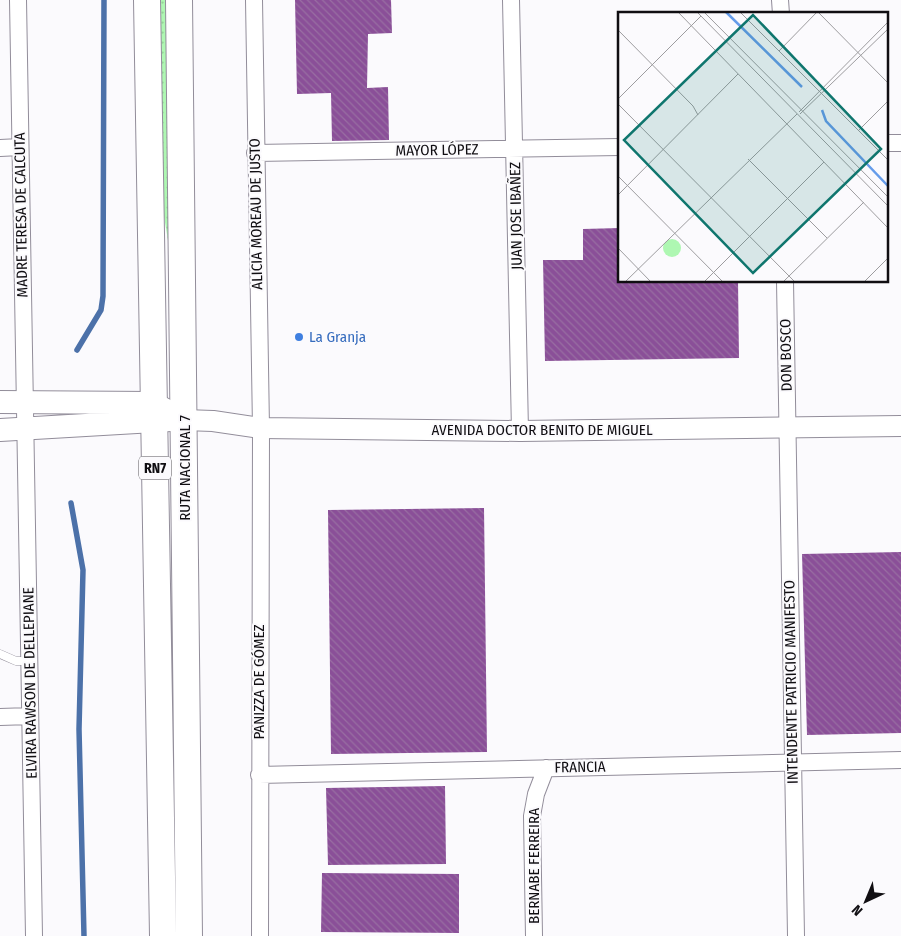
<svg xmlns="http://www.w3.org/2000/svg" width="901" height="936" font-family="'Fira Sans Condensed',sans-serif">
<defs>
<pattern id="grass-dots" width="8" height="8" patternUnits="userSpaceOnUse" patternTransform="scale(1.25)"><rect width="8" height="8" fill="#aef7b2"/><path d="M2 2h.1M6 6h.1" fill="none" stroke="#95d398" stroke-width="1.8" stroke-linecap="round"/></pattern>
<pattern id="building-back-hatch" width="6" height="6" patternUnits="userSpaceOnUse" patternTransform="scale(1.25)"><rect width="6" height="6" fill="#8a4f98"/><path d="M-1 5l2 2M0 0l6 6M5-1l2 2" fill="none" stroke="#986ea2"/></pattern>
</defs>
<rect width="100%" height="100%" fill="#fbfafd"/>
<path fill="url(#grass-dots)" d="M159 0H170L172 265 163 210Z"/>
<g fill="none" stroke-linecap="round" stroke-linejoin="round">
<path stroke="#4c71a9" stroke-width="5.5" d="M77 350 101 310 103 296 104 0
M71 503 83 570 79 729 84 936"/>
</g>
<path fill="url(#building-back-hatch)" d="M295 0H391L392 33 368 34 367 88 388 87 389 140 332 141 331 93 297 94Z
M620 228V281H738L739 358 545 361 543 260H583V229Z
M484 508 487 752 331 754 328 510Z
M901 552V733L807 735 802 554Z
M445 786 446 864 328 865 326 788Z
M322 873 459 874V933L321 932Z"/>
<g fill="none" stroke-linecap="round" stroke-linejoin="round">
<defs>
<path id="service" d="M0 654 16 661H30"/>
<path id="minor" d="M18 0 34 936
M254 0C255 143 260 285 261 428 262 597 259 767 260 936
M511 0 520 431
M780 0 781 14
M887 143H901
M0 148 20 147
M255 153 620 147
M785 281 796 936
M0 717 30 716
M259 775 901 760
M534 936 532 816 536 794 546 768"/>
<path id="tertiary" d="M184 420 213 421 261 428 520 431 901 426"/>
<path id="secondary" d="M0 402 153 403 184 420
M0 430 171 420"/>
<path id="trunk" d="M147 0 163 936
M179 0 189 936"/>
</defs>
<use href="#service" stroke="#928d9a" stroke-width="9"/>
<use href="#minor" stroke="#928d9a" stroke-width="18"/>
<use href="#tertiary" stroke="#928d9a" stroke-width="22"/>
<use href="#secondary" stroke="#928d9a" stroke-width="24"/>
<use href="#trunk" stroke="#928d9a" stroke-width="28"/>
<use href="#service" stroke="#fff" stroke-width="8"/>
<use href="#minor" stroke="#fff" stroke-width="16"/>
<use href="#tertiary" stroke="#fff" stroke-width="20"/>
<use href="#secondary" stroke="#fff" stroke-width="22"/>
<use href="#trunk" stroke="#fff" stroke-width="26"/>
</g>
<circle fill="#3f7fe0" stroke="#fbfafd" stroke-width="2" cx="299" cy="337" r="5"/>
<g text-anchor="middle" dominant-baseline="central" stroke-width="4" stroke-linejoin="round" paint-order="stroke">
<rect fill="#fbfafd" stroke="#565558" stroke-width="1" x="139" y="456.5" width="32" height="23" rx="4"/>
<g font-size="14" font-weight="bold" fill="#100e12">
<text x="155" y="468">RN7</text>
</g>
<g font-size="15" fill="#100e12" stroke="#fbfafd">
<text transform="translate(437 150) rotate(-1)">MAYOR LÓPEZ</text>
<text transform="translate(256 214) rotate(-91)">ALICIA MOREAU DE JUSTO</text>
<text transform="translate(21 215) rotate(-91)">MADRE TERESA DE CALCUTA</text>
<text transform="translate(516 216) rotate(-91)">JUAN JOSE IBAÑEZ</text>
<text transform="translate(786 355) rotate(-91)">DON BOSCO</text>
<text x="542" y="430">AVENIDA DOCTOR BENITO DE MIGUEL</text>
<text transform="translate(185 468) rotate(-90)">RUTA NACIONAL 7</text>
<text transform="translate(259 682) rotate(-90)">PANIZZA DE GÓMEZ</text>
<text transform="translate(791 682) rotate(-91)">INTENDENTE PATRICIO MANIFESTO</text>
<text transform="translate(30 683) rotate(-91)">ELVIRA RAWSON DE DELLEPIANE</text>
<text transform="translate(580 767) rotate(-1)">FRANCIA</text>
<text transform="translate(534 866) rotate(-90)">BERNABE FERREIRA</text>
</g>
<g font-size="15" fill="#366cbe" stroke="#fbfafd" text-anchor="start">
<text x="309" y="337">La Granja</text>
</g>
</g>
<g transform="translate(618 12)">
<rect width="270" height="270" fill="#fbfafd"/>
<path d="M45 236a9 9 0 1 1 18 0a9 9 0 1 1-18 0Z" fill="#aef7b2"/>
<path fill="none" stroke="#659cea" stroke-width="2.5" d="M108 0 184 75M204 98 208 109 270 174"/>
<path fill="none" stroke="#9d9c9f" stroke-width="1" d="M60 0 270 216M79 0 270 194M86 0 270 185M122 0 270 148M200 0 270 71M0 18 75 94 80 103M161 39 199 0M0 87 83 4M0 92 177 270M181 100 270 10M182 102 270 17M240 119 270 89M130 147 209 226M0 164 105 270M0 183 120 62M0 236 33 270M7 270 179 102M86 270 206 150M165 270 246 190M246 270 270 246"/>
<path fill="#0f766e" fill-opacity="0.15" stroke="#0f766e" stroke-width="2.5" d="M135 3 263 137 135 261 6 128Z"/>
<rect width="270" height="270" fill="none" stroke="#100e12" stroke-width="2.5"/>
</g>
<g transform="translate(866 901) rotate(224)" stroke="#fbfafd" stroke-width="4" paint-order="stroke">
<path d="M0-4L9 19L0 12L-9 19Z" fill="#100e12"/>
<text y="-8" font-size="14" font-weight="bold" text-anchor="middle" fill="#100e12">N</text>
</g>
</svg>
